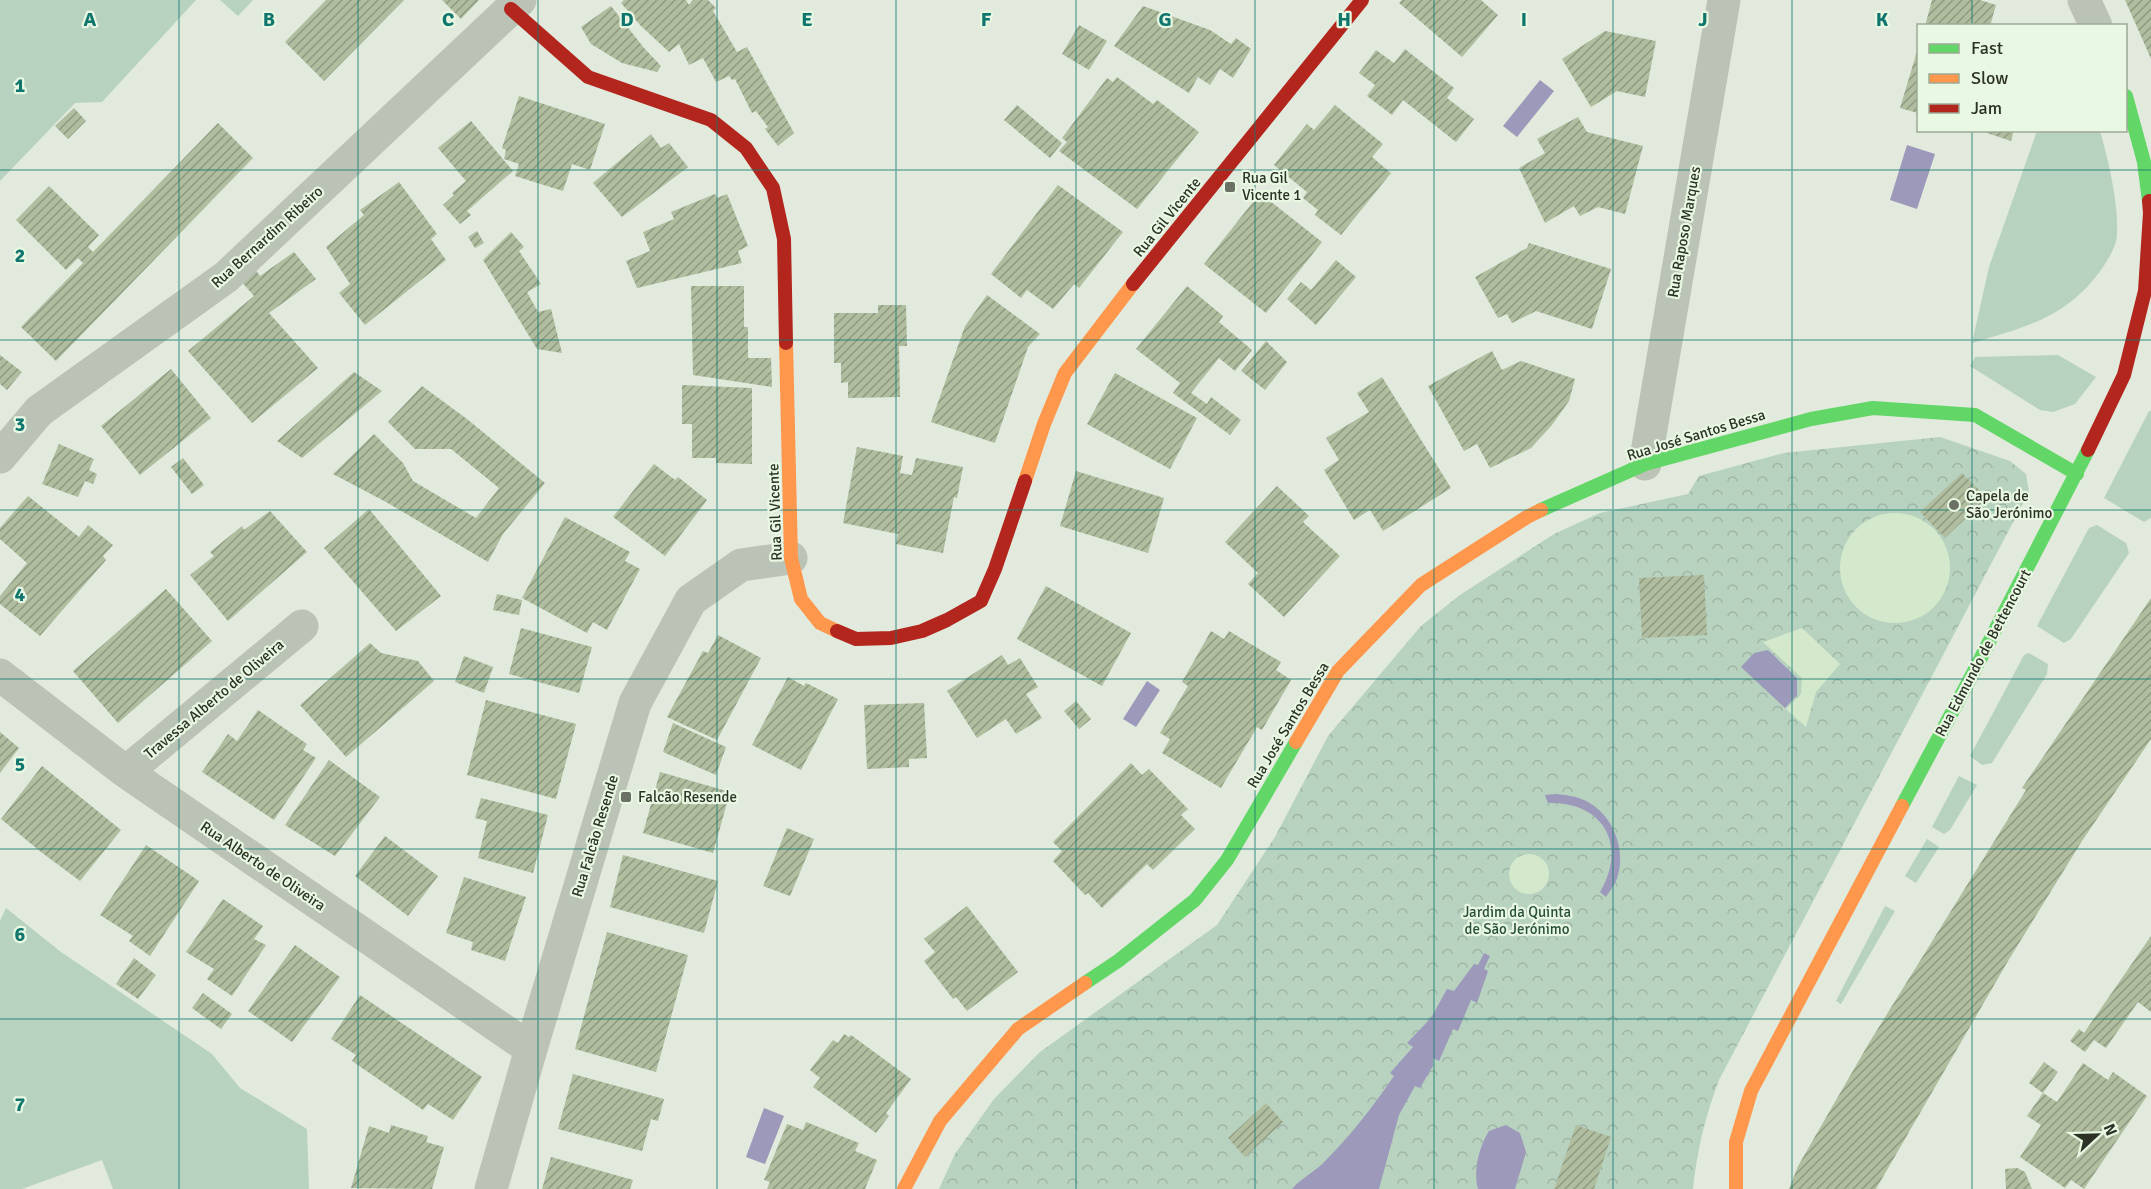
<svg xmlns="http://www.w3.org/2000/svg" width="2151" height="1189" font-family="Signika,sans-serif">
<defs>
<pattern id="park-crowns" width="20" height="18" patternUnits="userSpaceOnUse" patternTransform="scale(1.5)"><rect width="20" height="18" fill="#b8d2c0"/><path d="M2 6a3 3 0 1 1 6 0M12 15a3 3 0 1 1 6 0" fill="none" stroke="#9eb5a5"/></pattern>
<pattern id="building-hatch" width="6" height="6" patternUnits="userSpaceOnUse" patternTransform="scale(1.5)"><rect width="6" height="6" fill="#b0bd9e"/><path d="M-1 1l2-2M0 6l6-6M5 7l2-2" fill="none" stroke="#8f9a81"/></pattern>
</defs>
<rect width="100%" height="100%" fill="#e1eadc"/>
<path fill="#b8d2c0" d="M0 0H196L102 102 75 103 0 181Z
M220 0H253L238 16Z
M2037 131H2100C2108 158 2119 205 2117 234 2117 245 2109 258 2103 267 2069 317 2026 327 1972 343L1989 267Z
M2058 355 2096 377 2075 404 2053 412 2040 410 1970 366 1975 357Z
M2149 411H2151V518L2144 522 2104 498Z
M2097 525 2126 543 2129 553 2071 639 2064 643 2037 626 2089 528Z
M2029 653 2048 664 2047 674 1992 763 1982 765 1970 756 2024 655Z
M1959 776 1977 785 1950 830 1944 834 1932 827Z
M1927 839 1939 847 1916 883 1905 876Z
M1885 906 1895 911 1841 1004 1836 1001Z
M6 908 61 952 212 1054 240 1088 307 1129 309 1189H113L102 1160 22 1189H0V921Z"/>
<path fill="url(#park-crowns)" d="M1940 437 2010 461 2026 474 2029 492 1719 1080C1705 1117 1697 1150 1693 1189H939L955 1154 994 1099 1040 1052 1217 925 1275 837 1328 736 1421 626 1460 595 1554 534 1600 513 1688 494 1699 476 1784 453Z"/>
<path fill="#d4e9cb" d="M1840 568a55 55 0 1 1 110 0a55 55 0 1 1-110 0Z
M1802 628 1840 664 1816 692 1806 727 1786 709 1801 694 1802 678 1763 642Z
M1509 874a20 20 0 1 1 40 0a20 20 0 1 1-40 0Z"/>
<path fill="#9c99ba" d="M1540 80 1554 91 1517 137 1503 126Z
M1907 145 1935 154 1917 209 1890 200Z
M1768 650 1797 678V695L1785 708 1741 667 1754 653Z
M1147 681 1160 690 1136 727 1123 719Z
M1556 794C1565 795 1575 796 1584 800 1613 813 1628 851 1616 881 1614 886 1609 892 1606 897L1600 892C1628 845 1603 801 1548 803L1545 795Z
M1484 953 1490 956 1484 969 1488 971 1477 1003 1471 1000 1458 1031 1453 1029 1439 1061 1433 1058V1066L1420 1088 1415 1086 1399 1115 1379 1189H1292C1302 1177 1317 1171 1327 1159 1352 1134 1374 1105 1394 1076L1390 1073 1413 1047 1407 1043 1431 1018 1447 989 1454 991 1474 964 1478 965Z
M764 1108 784 1116 765 1164 746 1157Z
M1506 1125 1520 1133 1526 1152 1515 1189H1478C1473 1170 1479 1147 1489 1131Z"/>
<path fill="url(#building-hatch)" d="M326 0H404L324 81 285 42Z
M442 0H479L461 19Z
M624 0H686L689 5 693 0H708L716 8 713 11 737 52 747 47 794 133 778 146 765 129 768 127 756 111 752 113 735 79 732 80 729 76 716 82 703 58 689 65 679 44 669 52 641 26 621 3Z
M1402 0H1481L1498 15 1462 57 1399 3Z
M1932 0H1980L1996 5 1990 26H1925Z
M2125 0H2151V59L2137 27Z
M611 6 644 48 661 66 657 72 622 63 591 44 581 27Z
M1143 6 1210 30 1231 44 1236 38 1251 49 1233 78 1220 69 1210 85 1198 77 1189 93 1114 46Z
M1079 25 1107 41 1089 70 1062 54Z
M1605 31 1656 41 1645 97 1617 91 1591 107 1562 59Z
M1918 48V113L1900 108Z
M1405 49 1454 88 1447 98 1474 119 1456 142 1403 100 1392 115 1367 96 1375 85 1359 73 1376 50 1394 63Z
M1117 77 1153 104 1157 100 1199 132 1137 209 1059 151 1067 142 1062 138 1107 78 1113 82Z
M519 96 605 124 590 170 572 164 563 191 515 176 519 164 504 159 506 150 502 148Z
M1017 105 1062 143 1050 158 1004 120Z
M1335 105 1383 144 1372 157 1391 173 1341 235 1315 215 1318 210 1303 198 1307 192 1274 165 1307 124 1314 130Z
M74 108 86 121 68 139 55 126Z
M1578 117 1587 132 1643 146 1625 214 1598 207 1580 216 1574 206 1545 223 1519 168 1545 153 1537 139Z
M471 121 513 171 467 211 471 215 460 224 443 205 454 195 452 193 466 181 438 148Z
M218 123 253 158 56 361 21 327 83 263 78 258 66 270 16 220 49 186 99 235 88 247 93 252Z
M1978 130H2014L2011 141Z
M651 134 661 148 669 143 688 167 622 217 593 183Z
M399 182 437 234 431 239 446 260 365 325 339 293 350 284 326 247 364 215 360 210Z
M1058 185 1123 232 1079 288 1074 284 1053 309 1027 290 1021 298 991 274Z
M1260 193 1322 242 1266 313 1204 264Z
M715 194 717 198 727 194 748 246 738 251 742 263 637 288 626 261 650 251 643 232 674 219 671 212Z
M477 231 484 243 475 248 468 237Z
M511 232 524 247 519 251 541 284 527 292 538 312 551 309 562 353 537 349 483 260Z
M1529 243 1611 269 1592 329 1536 311 1512 323 1507 314 1498 318 1475 277 1527 248Z
M294 252 316 279 269 313 318 368 252 423 188 351 254 296 239 279 254 268 260 276Z
M1336 260 1356 277 1316 325 1287 299 1301 282 1311 290Z
M691 286H744V327H748V358H771L772 387 693 375Z
M1187 286 1223 316 1219 322 1252 350 1235 371 1219 358 1191 393 1207 404 1211 397 1241 420 1230 435 1173 393 1180 383 1136 349Z
M987 295 1040 334 1028 347 995 443 931 422 965 326Z
M878 305H906L907 346H899L900 397 848 398V382L841 383V363H834V313H878Z
M1266 341 1287 362 1265 390 1241 371Z
M1492 351 1502 370 1521 361 1575 379 1569 401 1552 425 1531 448 1490 468 1477 444 1464 451 1428 386Z
M0 355 22 372 7 390 0 384Z
M171 369 211 418 140 475 101 426Z
M354 372 382 391 302 458 277 441Z
M1115 373 1197 418 1170 469 1087 424Z
M1382 377 1451 488 1383 531 1370 510 1354 520 1324 470 1339 460 1326 438 1369 412 1357 393Z
M682 385 752 388V464L716 463V458H692V424H682Z
M422 386 467 419 545 483 503 534 488 562 386 502 333 474 374 434 403 463 413 481 476 518 499 488 451 449H415L388 422Z
M59 444 94 459 89 470 97 474 93 484 85 481 78 497 42 484Z
M857 447 903 456 900 473 912 475 916 458 963 467 957 498 954 497 943 553 896 544 898 534 843 523Z
M183 458 204 485 192 494 171 467Z
M654 464 675 480 678 477 707 500 665 556 613 517Z
M1076 471 1164 498 1148 553 1060 526Z
M1962 473 1987 498 1945 538 1920 512Z
M1277 486 1309 516 1303 522 1340 556 1284 617 1248 584 1258 573 1225 542Z
M28 496 79 537 88 525 113 545 103 556 106 560 40 636 0 604V596L27 563 0 539V528Z
M369 509 441 596 396 631 324 548Z
M270 511 307 552 228 621 190 575 214 556 210 552 242 526 244 530Z
M565 517 630 552 625 561 640 569 607 630 593 622 587 633 522 598Z
M1704 575 1707 635 1642 638 1639 578Z
M1046 586 1131 633 1102 686 1017 639Z
M166 589 212 641 118 723 73 671Z
M497 594 522 600 519 615 493 610Z
M2151 598V739L2082 841 2008 961 1876 1189H1789L1798 1166 1869 1043 2026 790 2022 788Z
M521 628 592 647 579 693 509 674Z
M1211 631 1224 639 1229 631 1281 662 1276 670 1291 680 1262 730 1257 727 1221 788 1162 753 1170 739 1160 733 1188 686 1182 682Z
M718 635 761 658 717 740 667 717 703 651 708 653Z
M370 643 381 653 418 661 434 681 346 757 300 705Z
M1002 655 1008 665 1020 658 1038 687 1026 694 1042 718 1016 734 1006 719 977 738 947 691Z
M464 656 493 667 484 693 455 682Z
M788 677 804 686 806 683 838 699 801 770 752 745Z
M486 700 576 724 556 799 467 775Z
M1076 701 1091 719 1079 729 1064 711Z
M924 703 927 758 909 759V767L867 769 864 705Z
M258 710 307 744 303 750 316 758 274 820 202 772 228 734 237 741Z
M673 723 726 747 716 775 663 752Z
M0 732 19 748 0 773Z
M329 760 380 797 335 856 285 825Z
M1131 763 1142 775 1149 769 1188 809 1181 815 1195 829 1153 870 1147 864 1102 908 1088 893 1085 895 1053 861 1062 851 1053 842Z
M42 766 121 830 80 881 41 852 1 819Z
M660 772 730 792 713 853 643 833Z
M481 798 548 815 533 873 478 858 487 821 475 818Z
M787 828 814 839 790 896 763 886Z
M385 836 438 876 408 916 355 876Z
M146 845 199 881 150 956 129 941 133 936 100 915Z
M623 855 718 881 704 933 610 907Z
M464 877 526 897 505 961 471 950 473 942 446 933Z
M223 899 263 926 254 939 266 945 232 996 207 979 214 969 186 952Z
M967 906 1018 972 967 1011 956 997 953 999 924 961 935 952 924 939Z
M607 932 688 955 656 1072 575 1049Z
M2151 936V1012L2138 1002 2106 1048 2094 1040 2085 1052 2070 1041 2079 1029 2084 1033Z
M295 945 340 977 292 1042 248 1011Z
M134 958 156 975 138 999 116 984Z
M203 993 232 1014 221 1029 192 1008Z
M360 995 482 1077 453 1120 428 1104 423 1110 352 1061 356 1055 331 1039Z
M844 1034 849 1037 851 1035 911 1079 886 1113 889 1116 876 1133 813 1087 820 1078 810 1070 833 1040 838 1043Z
M2044 1062 2058 1072 2043 1093 2029 1083Z
M2083 1063 2108 1080 2113 1072 2147 1096 2084 1189 2071 1180 2065 1188 2020 1157 2041 1125 2027 1116 2043 1093 2057 1102Z
M573 1074 664 1099 658 1121 651 1119 642 1151 558 1129Z
M1266 1103 1283 1122 1245 1157 1228 1138Z
M806 1122 859 1143 855 1151 877 1160 865 1189H767L770 1182 764 1180 787 1124 803 1130Z
M391 1125 428 1136 426 1142 444 1147 432 1189 351 1188 369 1126 389 1133Z
M1576 1125 1611 1137 1594 1189H1554Z
M551 1157 633 1180 630 1189H542Z
M2017 1168 2025 1172 2032 1189H2006L2005 1169Z"/>
<g fill="none" stroke-linecap="round" stroke-linejoin="round">
<path stroke="#bbc2b6" stroke-width="33" d="M2084 0 2096 26
M0 457 39 411 226 277 520 0
M1645 464 1724 0
M0 675 126 772 531 1049
M126 772 302 626
M491 1189 531 1049 635 703 691 600 741 565 791 558"/>
<path stroke="#63d668" stroke-width="14" d="M2126 96 2144 162 2149 201
M1541 510 1645 464 1811 419 1873 408 1975 415 2077 474
M1902 806 1973 673 2088 450
M1085 983 1118 961 1195 900 1227 860 1296 742"/>
<path stroke="#ff974d" stroke-width="14" d="M786 343 791 558 801 599 820 623 837 631
M1025 481 1044 424 1065 373 1133 284
M1296 742 1338 671 1421 585 1527 517 1541 510
M904 1189 940 1121 1018 1029 1085 983
M1736 1189V1142L1751 1091 1902 806"/>
<path stroke="#b3261e" stroke-width="14" d="M511 9 588 77 711 120 746 148 773 188 784 239 786 343
M1133 284 1362 0
M2088 450 2124 375 2145 291 2150 213 2149 201
M837 631 856 639 891 638 922 631 947 620 981 601 995 569 1025 481"/>
</g>
<path fill="none" stroke="#0f766e" stroke-width="1.5" stroke-opacity="0.55" d="M179 0V1189M358 0V1189M538 0V1189M717 0V1189M896 0V1189M1076 0V1189M1255 0V1189M1434 0V1189M1613 0V1189M1792 0V1189M1972 0V26M1972 130V1189M0 170H2151M0 340H2151M0 510H2151M0 679H2151M0 849H2151M0 1019H2151"/>
<g fill="#6b7265" stroke="#e9f8e2" stroke-width="2">
<rect x="1224" y="181" width="12" height="12" rx="3"/>
<circle cx="1954" cy="505" r="6"/>
<rect x="620" y="791" width="12" height="12" rx="3"/>
</g>
<g text-anchor="middle" dominant-baseline="central" stroke-width="4.5" stroke-linejoin="round" paint-order="stroke">
<g font-size="15" fill="#2c3225" stroke="#e9f8e2" text-anchor="start">
<text x="1242" y="178">Rua Gil<tspan x="1242" dy="17">Vicente 1</tspan></text>
<text x="1966" y="496">Capela de<tspan x="1966" dy="17">São Jerónimo</tspan></text>
<text x="638" y="797">Falcão Resende</text>
</g>
<g font-size="15" fill="#2c3225" stroke="#e9f8e2">
<text transform="translate(1167 217) rotate(-51)">Rua Gil Vicente</text>
<text transform="translate(1684 232) rotate(-80)">Rua Raposo Marques</text>
<text transform="translate(267 237) rotate(-42)">Rua Bernardim Ribeiro</text>
<text transform="translate(1696 435) rotate(-17)">Rua José Santos Bessa</text>
<text transform="translate(775 512) rotate(-92)">Rua Gil Vicente</text>
<text transform="translate(1983 653) rotate(-62)">Rua Edmundo de Bettencourt</text>
<text transform="translate(214 699) rotate(-40)">Travessa Alberto de Oliveira</text>
<text transform="translate(1288 725) rotate(-59)">Rua José Santos Bessa</text>
<text transform="translate(595 836) rotate(-73)">Rua Falcão Resende</text>
<text transform="translate(263 866) rotate(34)">Rua Alberto de Oliveira</text>
</g>
<g font-size="15" fill="#29503c" stroke="#e9f8e2">
<text x="1517" y="912">Jardim da Quinta<tspan x="1517" dy="17">de São Jerónimo</tspan></text>
</g>
</g>
<g font-size="20" text-anchor="middle" font-weight="bold" fill="#0f766e" stroke="#e9f8e2" stroke-width="4.5" stroke-linejoin="round" paint-order="stroke">
<text x="90" y="26">A</text>
<text x="269" y="26">B</text>
<text x="448" y="26">C</text>
<text x="627" y="26">D</text>
<text x="807" y="26">E</text>
<text x="986" y="26">F</text>
<text x="1165" y="26">G</text>
<text x="1344" y="26">H</text>
<text x="1524" y="26">I</text>
<text x="1703" y="26">J</text>
<text x="1882" y="26">K</text>
<text x="20" y="92">1</text>
<text x="20" y="262">2</text>
<text x="20" y="431">3</text>
<text x="20" y="601">4</text>
<text x="20" y="771">5</text>
<text x="20" y="941">6</text>
<text x="20" y="1111">7</text>
</g>
<rect x="1917" y="24" width="210" height="108" fill="#e9f8e2" stroke="#9da996" stroke-width="1.5"/>
<rect x="1929" y="44" width="30" height="9" fill="#63d668" stroke="#9da996" stroke-width="1.5"/>
<text x="1971" y="54" font-size="18" fill="#2c3225">Fast</text>
<rect x="1929" y="74" width="30" height="9" fill="#ff974d" stroke="#9da996" stroke-width="1.5"/>
<text x="1971" y="84" font-size="18" fill="#2c3225">Slow</text>
<rect x="1929" y="104" width="30" height="9" fill="#b3261e" stroke="#9da996" stroke-width="1.5"/>
<text x="1971" y="114" font-size="18" fill="#2c3225">Jam</text>
<g transform="translate(2097 1135) rotate(68)" stroke="#e9f8e2" stroke-width="4.5" paint-order="stroke">
<path d="M0-4.5L10 22L0 15L-10 22Z" fill="#2c3225"/>
<text y="-9" font-size="16" font-weight="bold" text-anchor="middle" fill="#2c3225">N</text>
</g>
</svg>
